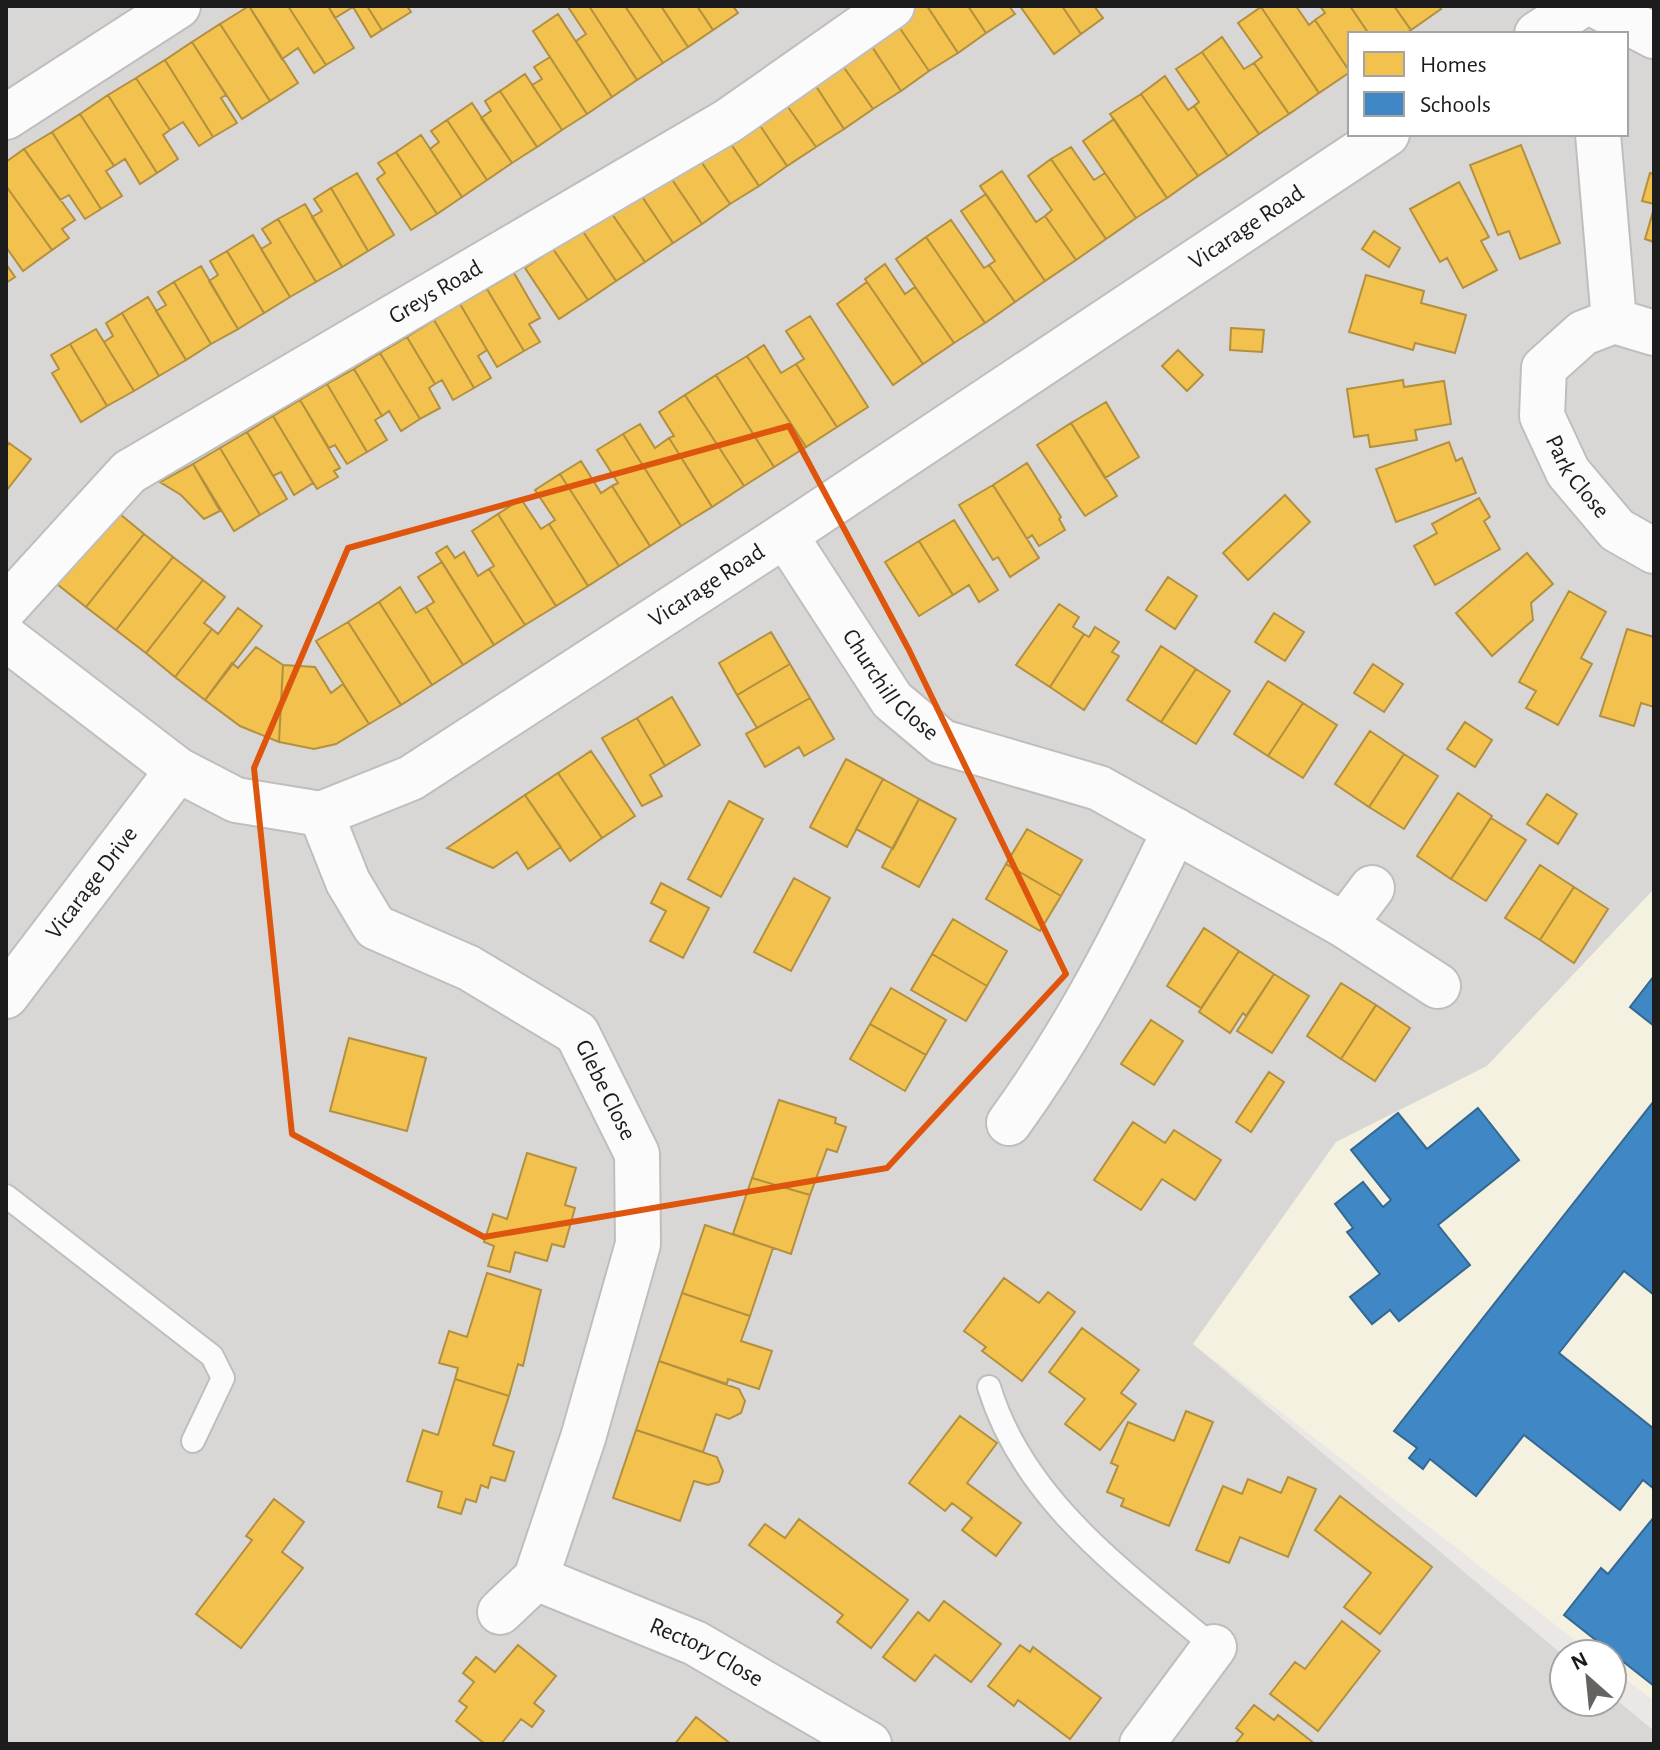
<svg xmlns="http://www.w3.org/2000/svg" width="1660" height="1750" font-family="'Alegreya Sans',sans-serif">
<rect width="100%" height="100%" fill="#eae7e4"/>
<path fill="#d9d7d6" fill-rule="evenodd" d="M6 6H1654V889L1487 1066 1336 1143 1193 1344 1564 1656V1702H1612V1696L1654 1731V1744H6ZM1350 34H1626V134H1350Z"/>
<path fill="#f4f1e0" d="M1654 889V1701L1612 1669V1654H1593L1193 1344 1336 1142 1487 1066Z"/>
<path fill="#f2c14e" stroke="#b2903f" stroke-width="2" d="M249 6H288L326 65 314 73 298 48 282 59Z
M249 6 298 83 270 101 220 24Z
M288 6H328L354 48 326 65Z
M328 6H367L382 30 371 37 353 7 335 18Z
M367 6H407L411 12 382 30Z
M589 6 637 80 612 97 576 41 586 34 568 7Z
M589 6H625L663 63 637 80Z
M625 6H661L688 47 663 63Z
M661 6H697L713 30 688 47Z
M697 6H733L738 13 713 30Z
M917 6H927L958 53 929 71 895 21Z
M927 6H968L986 33 958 53Z
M968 6H1009L1015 14 986 33Z
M1020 6H1062L1081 34 1054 54Z
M1062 6H1094L1103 18 1081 34Z
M1296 6 1309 25 1315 20 1350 72 1319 93 1261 7Z
M1320 6H1350L1369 34H1350V72L1315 20 1325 13Z
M1350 6H1394L1411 30 1405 34H1369Z
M1394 6H1439L1441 9 1411 30Z
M1261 7 1319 93 1289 114 1254 63 1262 57 1238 23Z
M558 14 612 97 587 114 533 31Z
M895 21 929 71 901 91 867 39Z
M220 24 270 101 242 119 192 42Z
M1222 37 1244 69 1254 63 1289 114 1259 134 1202 52Z
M867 39 901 91 873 109 838 59Z
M192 42 226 95 221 98 237 123 213 137 165 60Z
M1202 52 1259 134 1228 156 1194 106 1199 102 1176 69Z
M550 57 587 114 562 130 532 85 542 79 534 67Z
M838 59 873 109 844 129 810 77Z
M165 60 213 137 199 146 183 122 170 130 136 78Z
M525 74 562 130 537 147 500 91Z
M1165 76 1188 110 1194 106 1228 156 1198 176 1141 94Z
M810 77 844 129 816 147 781 97Z
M136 78 170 130 163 135 178 159 157 173 108 95Z
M500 91 537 147 512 163 481 118 491 111 485 101Z
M1141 94 1198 176 1167 198 1110 114Z
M108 95 157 173 140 184 125 159 114 166 80 114Z
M781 97 816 147 787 166 753 115Z
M472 103 512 163 487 180 447 120Z
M80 114 114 166 106 171 122 196 101 209 52 132Z
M753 115 787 166 759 186 725 135Z
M1114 119 1167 198 1136 218 1083 141Z
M447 120 487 180 462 197 430 149 439 142 431 131Z
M52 132 101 209 85 219 69 195 60 200 24 149Z
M421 135 462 197 437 214 396 152Z
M725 135 759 186 730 204 696 154Z
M1521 145 1560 243 1520 259 1509 231 1498 235 1470 165Z
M1071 147 1094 180 1105 173 1136 218 1106 239 1051 159Z
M24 149 75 220 62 229 69 238 52 250 6 186V162Z
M396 152 437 214 411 230 377 179 385 173 378 163Z
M696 154 730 204 702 224 667 172Z
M1051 159 1106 239 1076 260 1045 216 1052 210 1028 176Z
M1002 171 1036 222 1045 216 1076 260 1045 281 980 186Z
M667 172 702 224 673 243 639 192Z
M357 173 394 235 368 251 331 188Z
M1650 173 1654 174V204L1642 201Z
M1459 182 1489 237 1481 241 1497 270 1463 288 1447 258 1440 262 1410 209Z
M6 186 52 250 23 271 6 247Z
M331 188 368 251 342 267 312 217 322 211 314 199Z
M639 192 673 243 645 262 610 211Z
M986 194 1045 281 1015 302 989 265 995 261 961 211Z
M305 204 342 267 316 282 278 219Z
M1654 208V242L1645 239Z
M610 211 645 262 616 281 582 230Z
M278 219 316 282 290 297 261 249 271 243 262 229Z
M951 220 984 268 989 265 1015 302 985 323 926 237Z
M582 230 616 281 588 300 553 249Z
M1374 231 1400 248 1389 267 1362 249Z
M253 235 290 297 264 313 227 251Z
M926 237 985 323 954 343 896 259Z
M553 249 588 300 559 319 525 268Z
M227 251 264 313 238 329 209 281 218 275 210 261Z
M6 264 15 277 6 283Z
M885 264 905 294 915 287 954 343 923 364 865 279Z
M201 266 238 329 211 344 174 282Z
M514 273 540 318 529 324 540 342 524 351 487 289Z
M1366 275 1424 291 1421 303 1466 315 1455 353 1415 343 1413 350 1349 332Z
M174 282 211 344 186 360 156 311 166 305 158 292Z
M867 282 923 364 893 385 837 304Z
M487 289 524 351 497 367 460 304Z
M148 297 186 360 159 376 122 313Z
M460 304 487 350 478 356 491 378 474 388 434 320Z
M122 313 159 376 134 391 104 342 113 336 106 323Z
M810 316 868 407 837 427 796 364 804 359 786 331Z
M434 320 474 388 453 400 442 380 435 384 407 337Z
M1231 328 1264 330 1262 352 1230 350Z
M96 329 134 391 107 406 70 344Z
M407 337 435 384 429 388 440 408 420 419 380 353Z
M70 344 107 406 81 422 52 373 59 369 51 355Z
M764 345 781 373 796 364 837 427 806 447 747 356Z
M1178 350 1203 375 1187 391 1162 366Z
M380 353 420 419 401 431 389 411 382 416 354 369Z
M747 356 806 447 774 467 716 375Z
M354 369 382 416 375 420 387 440 367 452 327 384Z
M716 375 774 467 744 486 685 395Z
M1403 380 1404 387 1444 381 1451 424 1415 430 1417 440 1370 447 1368 435 1354 437 1347 389Z
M327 384 367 452 347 464 335 445 329 448 300 400Z
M685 395 744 486 712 507 669 438 674 436 659 412Z
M300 400 340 468 334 471 338 477 317 489 273 416Z
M1106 402 1139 457 1105 478 1071 423Z
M273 416 313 483 294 495 281 472 273 476 247 432Z
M1071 423 1117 496 1085 516 1037 445Z
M640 424 655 448 669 438 712 507 681 526 623 434Z
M247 432 287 499 260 515 220 448Z
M623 434 681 526 650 546 612 486 618 483 597 450Z
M1449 442 1456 461 1462 458 1476 493 1396 522 1376 469Z
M9 443 31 459 6 491V447Z
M220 448 260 515 234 531 193 464Z
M581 461 601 493 612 486 650 546 619 566 560 474Z
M1027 463 1061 517 1059 519 1065 530 1039 546 1032 535 1027 539 993 485Z
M193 464 220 511 204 519 181 495 160 482Z
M560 474 619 566 588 586 549 524 555 520 535 490Z
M993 485 1039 558 1010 577 998 557 993 560 959 505Z
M1285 495 1310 522 1248 580 1223 553Z
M1479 498 1490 517 1484 521 1500 549 1435 585 1414 546 1437 533 1432 524Z
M521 499 541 529 549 524 588 586 556 606 498 514Z
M115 510 144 534 86 607 57 584Z
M498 514 556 606 525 625 489 569 494 566 472 531Z
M954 520 998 590 979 602 969 585 953 595 919 541Z
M144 534 173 557 116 630 86 607Z
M919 541 953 595 919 616 885 562Z
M447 546 455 558 464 552 478 576 489 569 525 625 494 645 436 553Z
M1527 553 1553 584 1531 603 1533 620 1492 656 1456 613Z
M173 557 203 580 146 653 116 630Z
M442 562 494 645 463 665 426 607 434 602 418 577Z
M1168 577 1197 596 1175 629 1146 610Z
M203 580 225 597 204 623 212 629 175 677 146 653Z
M400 587 416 613 426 607 463 665 432 685 379 602Z
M1569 591 1606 612 1581 658 1592 664 1558 725 1526 708 1536 691 1519 682Z
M379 602 432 685 401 705 348 622Z
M1059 604 1079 617 1073 627 1084 634 1050 687 1016 665Z
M238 608 262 626 205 700 175 677 212 629 218 634Z
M1274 613 1304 632 1285 661 1255 642Z
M348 622 401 705 369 724 316 641Z
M1095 627 1119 642 1112 652 1119 656 1084 710 1050 687 1084 634 1089 637Z
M1627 629 1654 637V707L1641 703 1634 726 1600 716Z
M771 632 790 664 737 695 719 663Z
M1161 646 1196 669 1161 722 1127 700Z
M256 647 283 665 279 742 240 726 205 700 232 663 238 668Z
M790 664 810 698 757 728 737 695Z
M1373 664 1403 684 1384 712 1354 693Z
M283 665 315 667 331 693 343 684 369 724 336 744 314 749 279 742Z
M1196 669 1230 691 1196 744 1161 722Z
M1268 681 1303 703 1268 756 1234 734Z
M672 697 700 745 665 766 637 718Z
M810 698 834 739 804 756 799 747 765 767 746 734Z
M1303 703 1337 725 1303 778 1268 756Z
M637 718 665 766 650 775 662 796 642 806 602 738Z
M1465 722 1492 740 1475 767 1447 749Z
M1370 731 1404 754 1369 807 1335 784Z
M591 751 635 816 602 838 558 773Z
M1404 754 1438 776 1404 829 1369 807Z
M846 759 883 779 847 847 810 827Z
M558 773 602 838 570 861 525 795Z
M883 779 919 799 893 849 856 829Z
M1458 793 1492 816 1451 879 1417 856Z
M1547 794 1577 814 1558 844 1527 824Z
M525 795 561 847 528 869 517 852 493 868 447 848Z
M919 799 956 819 919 887 882 867Z
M729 801 763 819 721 897 688 879Z
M1491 818 1526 840 1486 901 1451 879Z
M1027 829 1082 860 1061 896 1006 864Z
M1006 864 1061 896 1040 931 986 899Z
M1540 865 1574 887 1540 940 1505 918Z
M794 878 830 898 791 971 754 952Z
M661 883 709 908 683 958 650 941 666 911 651 903Z
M1574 887 1608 909 1574 963 1540 940Z
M953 919 1007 951 987 986 932 954Z
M1204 928 1239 951 1201 1008 1167 986Z
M1239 951 1274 974 1246 1016 1243 1013 1230 1033 1199 1012Z
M932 954 987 986 966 1021 911 990Z
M1274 974 1309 996 1272 1053 1237 1031Z
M1341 983 1376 1005 1341 1059 1307 1036Z
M891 988 946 1020 926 1055 870 1024Z
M1376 1005 1410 1028 1375 1081 1341 1059Z
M1151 1020 1183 1041 1154 1085 1121 1064Z
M870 1024 926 1055 905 1091 850 1059Z
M349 1038 426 1058 407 1131 330 1111Z
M1269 1072 1284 1082 1251 1132 1236 1122Z
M779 1100 836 1118 835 1123 846 1127 837 1152 827 1149 810 1195 752 1178Z
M1133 1122 1165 1143 1174 1130 1221 1160 1195 1200 1162 1179 1141 1210 1094 1180Z
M527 1153 576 1168 565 1205 575 1208 564 1247 552 1244 547 1261 515 1252 510 1272 488 1266 494 1246 484 1242 493 1214 507 1219Z
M752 1178 810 1195 791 1254 733 1234Z
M705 1225 773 1248 750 1316 682 1293Z
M487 1273 541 1290 523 1366 518 1364 509 1396 455 1379 458 1368 439 1363 449 1331 467 1337Z
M1004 1278 1039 1303 1048 1292 1075 1312 1022 1381 982 1351 986 1347 964 1331Z
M682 1293 750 1316 741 1341 772 1351 759 1389 728 1379 727 1384 659 1361Z
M1082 1328 1139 1370 1121 1393 1136 1404 1100 1450 1065 1424 1085 1399 1049 1372Z
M659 1361 739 1389 745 1401 741 1413 729 1419 716 1414 703 1452 636 1430Z
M455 1379 509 1396 493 1445 514 1452 505 1481 491 1477 488 1488 481 1485 476 1502 466 1499 461 1514 438 1507 442 1492 407 1481 423 1430 438 1435Z
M1186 1411 1213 1422 1169 1526 1121 1506 1124 1499 1107 1492 1118 1466 1111 1463 1128 1422 1174 1441Z
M960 1416 997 1443 967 1483 1021 1523 996 1556 962 1530 972 1518 952 1503 945 1511 909 1483Z
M636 1430 717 1457 723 1471 719 1482 708 1485 694 1481 680 1521 613 1498Z
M1288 1477 1316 1489 1288 1557 1240 1537 1229 1563 1196 1550 1223 1486 1242 1494 1248 1479 1281 1493Z
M1340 1496 1432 1567 1380 1634 1344 1607 1371 1573 1315 1530Z
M274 1499 304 1522 282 1552 303 1568 241 1648 196 1614 252 1540 246 1536Z
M799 1519 908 1600 871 1648 837 1622 843 1615 749 1545 765 1524 785 1538Z
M944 1601 1001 1644 971 1682 935 1655 915 1681 883 1657 918 1612 929 1621Z
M1342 1621 1380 1651 1318 1731 1270 1694 1295 1662 1305 1669Z
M518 1645 556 1676 534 1703 544 1711 532 1727 521 1719 501 1744H485L456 1721 467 1707 459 1701 474 1682 463 1673 476 1657 495 1672Z
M1020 1645 1030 1652 1033 1647 1101 1698 1070 1739 1018 1700 1014 1706 988 1686Z
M1254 1705 1274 1720 1278 1715 1315 1744H1235L1243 1734 1236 1728Z
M696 1717 731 1744H675Z"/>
<path fill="#3f88c5" stroke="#346892" stroke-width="2" d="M1654 976V1026L1630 1007Z
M1654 1101V1295L1624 1271 1559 1353 1654 1429V1489L1643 1480 1620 1510 1524 1435 1476 1496 1430 1459 1423 1469 1409 1458 1417 1448 1394 1431Z
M1478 1108 1519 1160 1438 1225 1470 1265 1399 1321 1390 1310 1372 1324 1350 1297 1380 1274 1347 1232 1353 1228 1335 1204 1363 1182 1383 1207 1391 1200 1351 1150 1398 1113 1427 1149Z
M1654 1517V1686L1564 1615 1601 1568 1608 1574Z"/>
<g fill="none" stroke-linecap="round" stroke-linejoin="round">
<defs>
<path id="service" d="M6 1196 212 1356 223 1378 193 1441
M989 1387C1024 1502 1126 1573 1214 1647"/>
<g id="minor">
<path d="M1597 6 1654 36"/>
<path d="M1537 34 1580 6"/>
<path d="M6 117 178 6"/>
<path d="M1598 134 1614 321"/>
<path id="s1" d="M1654 333 1614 321 1583 333 1544 368 1542 416 1568 472 1617 530 1654 551"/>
<path id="s2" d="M785 535 892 700 942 742 1099 788 1344 925 1438 986"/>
<path id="s3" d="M6 607 129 472 728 121 892 6"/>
<path id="s4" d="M6 638 178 770 236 800 321 814 411 778 785 535 1387 134"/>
<path id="s5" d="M321 814 348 882 375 927 469 968 577 1033 637 1154 638 1244 583 1438 536 1578 500 1612"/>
<path d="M1344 925 1372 888"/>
<path id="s6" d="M6 996 178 770"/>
<path d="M1009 1123C1076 1031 1126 932 1175 830"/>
<path id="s7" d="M536 1578 695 1643 869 1744"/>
<path d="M1142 1744 1214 1647"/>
</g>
</defs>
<use href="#service" stroke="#c0bebd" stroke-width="26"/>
<use href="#minor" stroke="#c0bebd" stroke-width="48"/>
<use href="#service" stroke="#fcfbfb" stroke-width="22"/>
<use href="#minor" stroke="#fcfbfb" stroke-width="44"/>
</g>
<path fill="none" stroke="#de560d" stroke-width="6" stroke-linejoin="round" d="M789 426 909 650 1066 974 887 1168 484 1237 292 1134 254 768 348 548Z"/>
<g text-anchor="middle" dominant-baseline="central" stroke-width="8" stroke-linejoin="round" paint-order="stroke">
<g font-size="24" fill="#1c1c1c" stroke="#fff">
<text stroke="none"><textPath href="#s4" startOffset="1466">Vicarage Road</textPath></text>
<text stroke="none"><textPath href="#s3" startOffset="538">Greys Road</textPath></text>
<text stroke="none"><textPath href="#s1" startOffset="246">Park Close</textPath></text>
<text stroke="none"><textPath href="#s4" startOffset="818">Vicarage Road</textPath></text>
<text stroke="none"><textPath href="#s2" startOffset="184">Churchill Close</textPath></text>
<text stroke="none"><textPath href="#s6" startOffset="142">Vicarage Drive</textPath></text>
<text stroke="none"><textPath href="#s5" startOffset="418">Glebe Close</textPath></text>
<text stroke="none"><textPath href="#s7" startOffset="186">Rectory Close</textPath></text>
</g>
</g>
<rect width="1660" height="1750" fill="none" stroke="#1c1c1c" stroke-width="16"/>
<rect x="1348" y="32" width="280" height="104" fill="#ffffff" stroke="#a4a4a4" stroke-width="2"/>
<rect x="1364" y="52" width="40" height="24" fill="#f2c14e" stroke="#a4a4a4" stroke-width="2"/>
<text x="1420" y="72" font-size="24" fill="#1c1c1c">Homes</text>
<rect x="1364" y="92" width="40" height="24" fill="#3f88c5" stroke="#a4a4a4" stroke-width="2"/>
<text x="1420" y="112" font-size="24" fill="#1c1c1c">Schools</text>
<g transform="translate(1588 1678) rotate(333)"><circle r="38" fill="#ffffff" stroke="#a4a4a4" stroke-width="2"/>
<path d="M0-6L14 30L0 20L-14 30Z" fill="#646362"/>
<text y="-12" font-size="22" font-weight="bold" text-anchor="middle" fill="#1c1c1c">N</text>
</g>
</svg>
